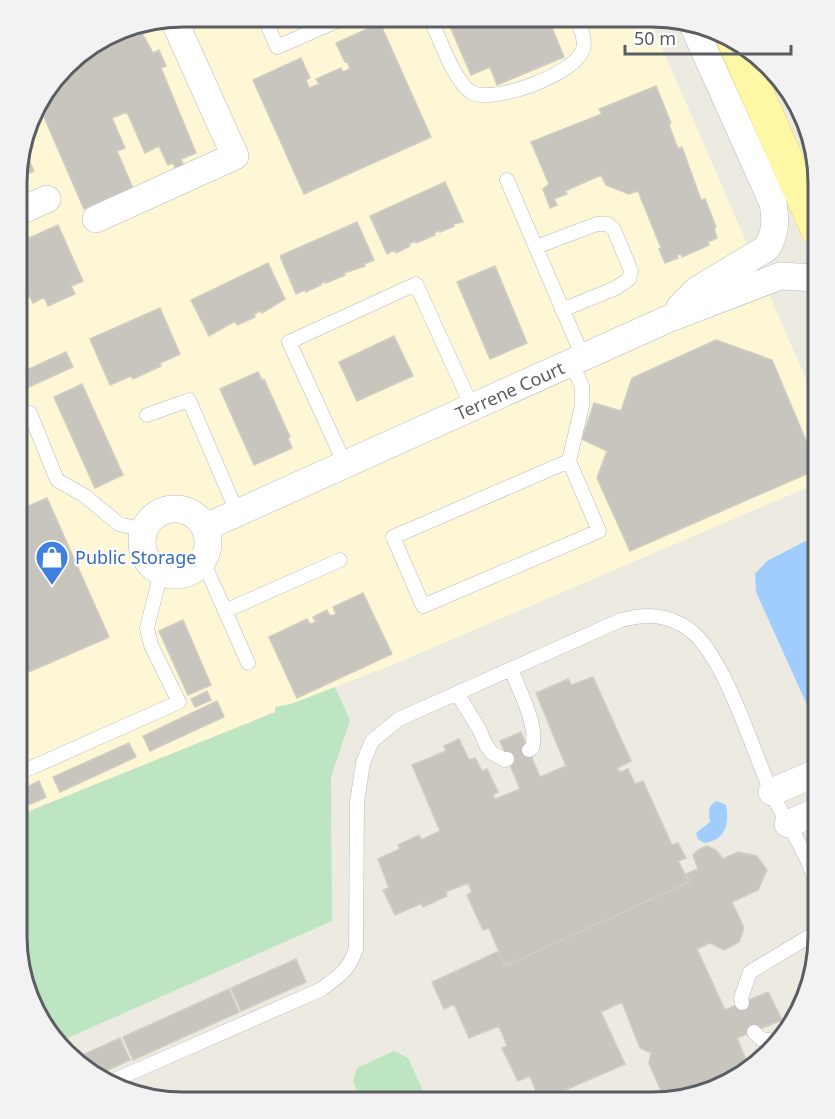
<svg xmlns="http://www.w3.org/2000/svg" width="835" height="1119" font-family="'Noto Sans',sans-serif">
<rect width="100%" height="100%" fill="#edebe1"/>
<path fill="#fdf7d6" d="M183 17 649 18 818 407V483L392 665 291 704 276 707V712L17 816 18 161 39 100 74 58 129 25Z"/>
<path fill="#bee5c1" d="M335 687 350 720 331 777 332 921 61 1041 34 1010 17 936V816L275 712V707L291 704Z
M394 1051 408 1058 428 1102H363L353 1082 357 1068Z"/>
<path fill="#a0cdfe" d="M815 536H818V725L807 705 756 592 755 574 767 561Z
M717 801 726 805C730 824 725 841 704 843L698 839 696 833 710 822C709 813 707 805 717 801Z"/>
<path fill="#c8c5bf" stroke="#d1cdc0" stroke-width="1.5" d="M446 17 548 18 564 57 497 85 490 67 471 75Z
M380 23 431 137 304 194 253 80 301 58 310 78 306 80 309 88 319 84 316 79 341 68 343 72 350 69 347 61 345 62 336 43Z
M142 33 153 53 159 50 166 66 161 68 196 153 181 159 184 166 176 170 173 163 168 165 159 146 145 153 127 112 112 118 125 148 117 151 133 188 84 209 38 103 74 58 86 51 88 56Z
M656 86 671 123 669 125 678 149 682 147 701 200 705 199 716 227 714 229 717 238 708 242 709 245 682 257 681 254 677 255 678 258 665 263 659 249 661 248 638 191 629 194 606 185 601 175 565 191 567 194 554 199 557 205 550 208 543 189 549 184 531 142 602 114 599 109Z
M23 147 34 171 18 178V161Z
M445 182 463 222 453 224 454 226 440 232V230L434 233 435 235 416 243 415 241 409 244 410 246 396 253 395 250 387 254 370 216Z
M357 222 374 260 364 264 365 266 344 273 345 275 326 283V281L320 284 321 285 306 292 305 290 296 294 280 256Z
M58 225 83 281 71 286 75 294 48 306 44 297 33 303 29 295 27 296 18 268V243Z
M268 263 285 299 262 313 260 311 254 314 255 317 237 325 235 321 209 336 191 300Z
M495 266 527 343 490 359 457 282Z
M160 308 180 354 160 363 161 366 133 379 131 376 110 385 90 339Z
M394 336 413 376 357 401 339 362Z
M716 340 772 360 818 469 630 551 597 478 607 451 582 439 594 403 621 411 632 378Z
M66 352 73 367 18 392V374Z
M258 372 262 380 264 379 290 437 288 438 292 448 254 465 220 389Z
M82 384 123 475 95 488 54 397Z
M47 498 109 637 17 677V511Z
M363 593 392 654 297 698 269 637 307 619 310 624 316 622 313 617 327 610 330 616 336 614 333 607Z
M183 620 211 685 188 695 159 631Z
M593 677 631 761 617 768 620 772 628 769 635 784 643 781 672 845 678 843 686 858 678 861 689 882 505 966 489 928 483 930 467 895 472 892 468 883 446 892 447 896 423 907 422 903 395 915 383 890 389 888 378 859 400 849 398 845 419 835 421 840 440 831 412 765 446 751 444 746 459 739 469 760 475 758 482 771 487 769 498 792 493 795 495 799 520 789 500 741 521 732 540 777 566 766 536 693 568 679 571 685Z
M207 691 211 700 195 707 191 699Z
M217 701 224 717 150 751 143 736Z
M129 743 136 757 60 792 53 777Z
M39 781 46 797 17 810V792Z
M707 846 716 850 723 859 738 852 757 856 767 870 758 890 732 902 744 928 739 942 724 950 710 943 697 949 725 1010 768 992 782 1020 737 1038 748 1065 726 1085 665 1099 649 1064 651 1053 640 1048 622 1002 601 1012 625 1064 540 1101 530 1076 518 1081 502 1048 507 1046 499 1026 469 1038 454 1004 444 1009 432 982 499 951 505 966 689 882 686 874 698 869 693 855 698 850Z
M296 959 306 982 241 1011 231 988Z
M229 989 239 1012 133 1060 123 1037Z
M120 1038 130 1060 95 1076 90 1074 76 1058Z"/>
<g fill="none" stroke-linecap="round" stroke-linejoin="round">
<defs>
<path id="lane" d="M264 17 277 47 346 17
M430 17C438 35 455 85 473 93 496 103 576 74 583 49 586 40 580 26 577 18
M507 180 583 357
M536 247 597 224H608L614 230 631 271 629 279 616 288 562 310
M147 415 189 400 237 512
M17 418 30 413 57 480 85 496 119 524 144 530
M569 461 599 531 423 606 393 537Z
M569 461 582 406V386L571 362
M345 464 289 342 416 284 472 407
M203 561 248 663
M225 611 340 560
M511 669C519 690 539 727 532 748L529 750
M457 693 479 729 486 745 492 753 505 760 507 759
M17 774 179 702 151 645 147 628 161 572
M742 1003 741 998 750 972 815 933
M754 1032 761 1039 775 1041
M110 1082 320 990C339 976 348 972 356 949L357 802 363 763 372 741 399 719 621 620C647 613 668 614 690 630 725 657 752 749 771 791 786 825 810 854 817 890 821 910 812 930 817 949"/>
<g id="street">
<path d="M18 212 47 199"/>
<path d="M96 219 235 156 173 18"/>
<path d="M680 307 697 290 767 248C776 232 776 221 773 203L693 25"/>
<circle cx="175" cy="542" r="33"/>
<path id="s1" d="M206 527 668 319 780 276 818 278"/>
<path d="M772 792 818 772"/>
<path d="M788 824 818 811"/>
</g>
<path id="primary" d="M734 41 818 231"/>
</defs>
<use href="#lane" stroke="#b7b9be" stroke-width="15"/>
<use href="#street" stroke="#b7b9be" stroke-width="28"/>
<use href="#primary" stroke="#f0d257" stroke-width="34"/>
<use href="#lane" stroke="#fff" stroke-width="14"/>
<use href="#street" stroke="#fff" stroke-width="27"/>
<use href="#primary" stroke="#fef7a5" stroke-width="33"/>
</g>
<defs>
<symbol id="shop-pin" viewBox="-11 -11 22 30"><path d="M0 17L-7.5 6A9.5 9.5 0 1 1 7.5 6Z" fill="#3f7fe0" stroke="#fff"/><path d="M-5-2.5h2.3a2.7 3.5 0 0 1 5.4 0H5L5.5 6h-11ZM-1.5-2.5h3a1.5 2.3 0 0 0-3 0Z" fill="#fff"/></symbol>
</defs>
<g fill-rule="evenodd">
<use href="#shop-pin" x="33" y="538" width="38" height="52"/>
</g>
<g text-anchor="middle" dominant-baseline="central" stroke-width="4.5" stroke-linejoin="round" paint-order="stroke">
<g font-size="18" fill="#5a5d62" stroke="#fff">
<text stroke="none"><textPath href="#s1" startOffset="333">Terrene Court</textPath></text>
</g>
<g font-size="18" fill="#366cbe" stroke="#fff" text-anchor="start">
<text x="75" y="557">Public Storage</text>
</g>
</g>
<path d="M0 0H835V1119H0ZM183 27H652A156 156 0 0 1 808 183V936A156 156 0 0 1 652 1092H183A156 156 0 0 1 27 936V183A156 156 0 0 1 183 27Z" fill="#f2f2f2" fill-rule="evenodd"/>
<path fill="none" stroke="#5a5d62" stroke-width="3" d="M183 27H652A156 156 0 0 1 808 183V936A156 156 0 0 1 652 1092H183A156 156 0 0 1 27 936V183A156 156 0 0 1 183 27Z"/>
<path d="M625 45v9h166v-9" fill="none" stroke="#5a5d62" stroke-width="3"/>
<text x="634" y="45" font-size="18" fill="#5a5d62" stroke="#ffffff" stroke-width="4.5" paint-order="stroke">50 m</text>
</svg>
